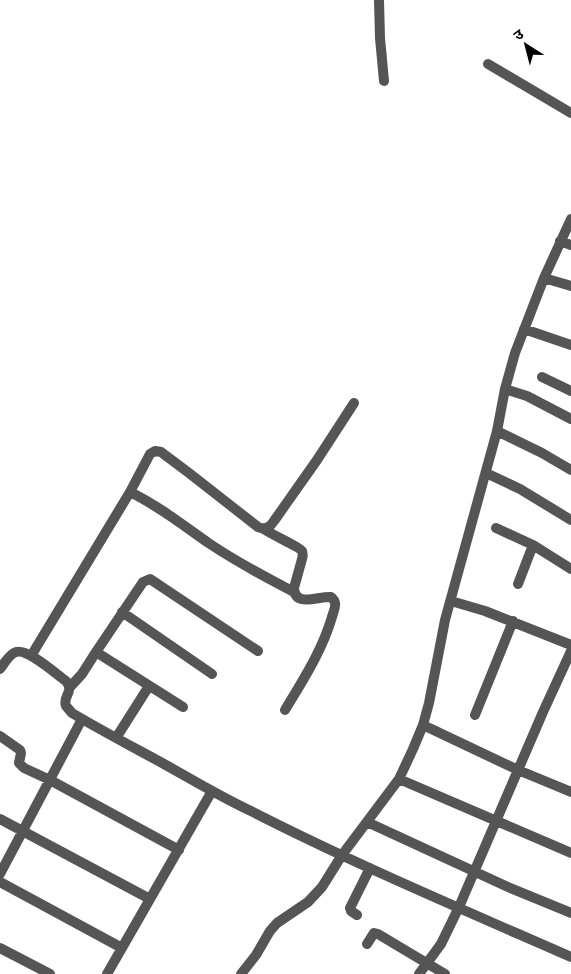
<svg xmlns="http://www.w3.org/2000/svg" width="571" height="974" font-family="Helvetica,'Noto Sans Devanagari',sans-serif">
<rect width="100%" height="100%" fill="#fff"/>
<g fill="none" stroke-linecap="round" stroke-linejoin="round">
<path stroke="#555" stroke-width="10" d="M379 0 380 38 384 81
M488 64 571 113
M560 241 571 245
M544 278 571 286
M524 329 571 345
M542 377 571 391
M505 389 527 396 571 419
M497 431 542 453 571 470
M486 473 520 489 571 520
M130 492C159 506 184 526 210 544 237 562 265 577 294 592
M496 528 533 545 571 569
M264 529C270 534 300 547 302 551 303 554 303 556 302 559L294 588C295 608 318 596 331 597 333 599 334 599 335 603 336 607 333 613 332 617 322 651 303 680 285 710
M518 584 533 545
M451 601 485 611 571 645
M122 612 212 674
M96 652 183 707
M31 656 130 492 150 454 155 451 161 452 189 473 258 527 264 529 270 526 274 521 317 460 354 403
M0 669C4 664 9 654 16 652 27 648 56 674 66 681 75 692 62 696 66 706 67 707 71 712 72 713 102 731 133 747 164 764 193 780 221 797 251 811 355 864 464 910 571 957
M70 687 82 674 96 652 143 582 150 579 258 651
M475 715 513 621
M423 725 518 770 571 792
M0 736 20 750 21 753 19 763 24 768 50 780 179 850
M116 738 149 686
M399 779 571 853
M0 819 150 899
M367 822 508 887 571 913
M0 874 82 719
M0 882 122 948
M357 915 351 911 350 908 370 868
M367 944 374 933 378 934 445 974
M0 948 50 974
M107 974 212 791
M241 974 256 955 270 931 277 923 308 902 322 887 342 855 399 779 413 749 423 725 429 703 445 620 497 431 505 389 515 353 544 278 571 219
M419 974 441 944 459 907 543 712 571 651"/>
</g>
<g transform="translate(526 45) rotate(324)" stroke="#ffffff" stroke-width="4" paint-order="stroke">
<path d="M0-4L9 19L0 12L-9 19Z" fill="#000000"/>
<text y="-8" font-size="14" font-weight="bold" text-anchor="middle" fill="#000000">उ</text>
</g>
</svg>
